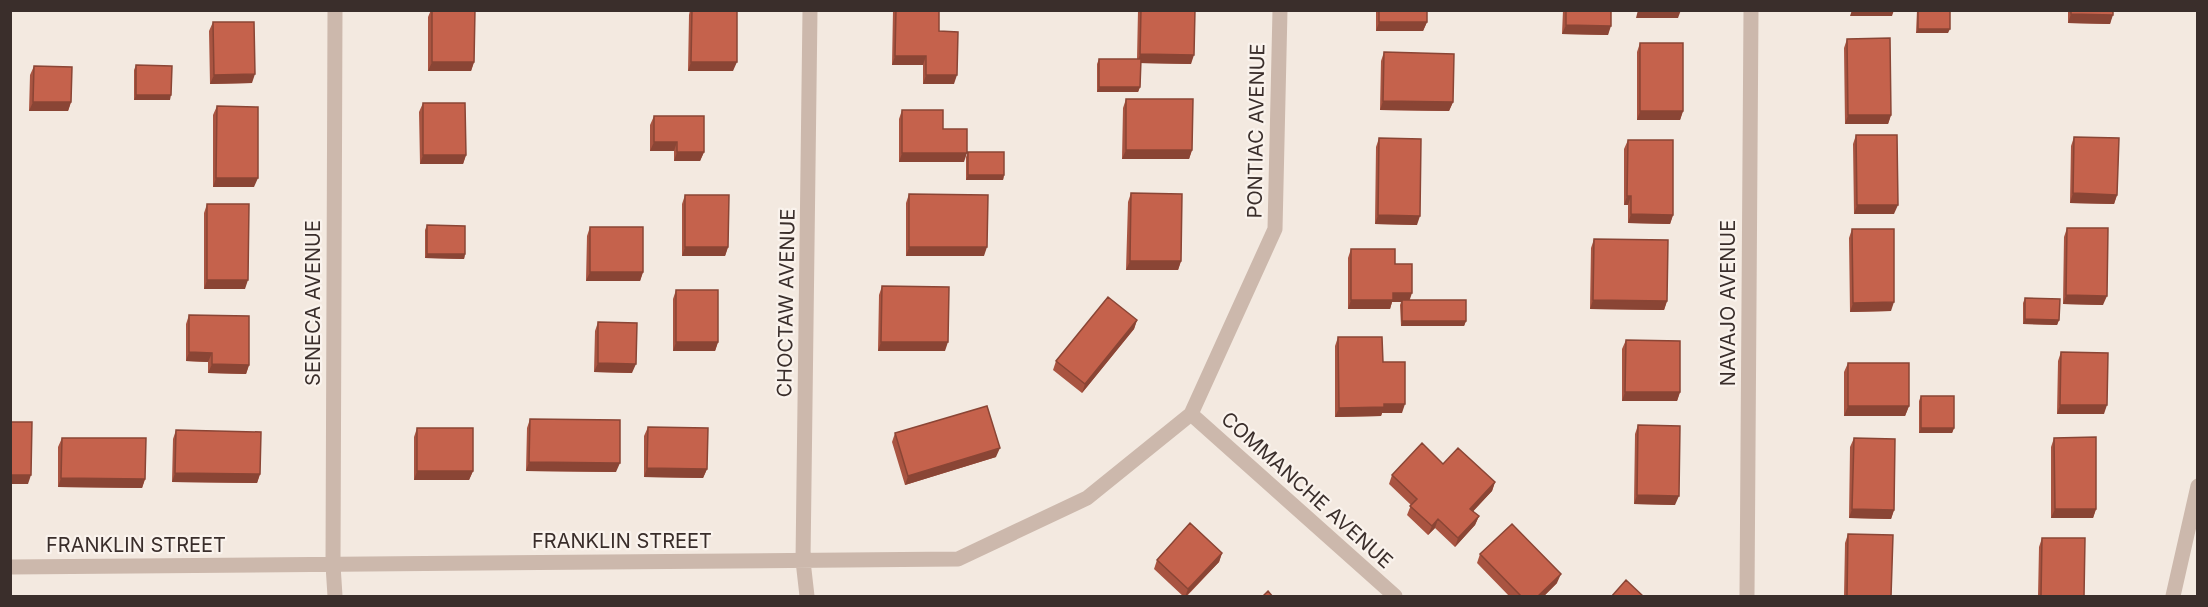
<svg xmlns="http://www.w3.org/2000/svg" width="2208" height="607" font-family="Inter,sans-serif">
<rect width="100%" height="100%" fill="#f3e9e0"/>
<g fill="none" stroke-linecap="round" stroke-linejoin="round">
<path stroke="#ccb8ac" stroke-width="15" d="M335 10 333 565 335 596
M1191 414 1395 596
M10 567 958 559 1087 498 1191 414 1275 229 1280 10
M807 596 803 561 810 10
M1747 596 1751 10
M2173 596 2198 486"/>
</g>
<path fill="#a95441" d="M431 10H475L474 62 471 71H428V17Z
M690 10H737L733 71H688L689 15Z
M893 10H939V31L954 84H923V65H892Z
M1138 10H1195L1191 64 1141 63 1140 87 1138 92H1097V64L1099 59H1137Z
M1376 10H1427V22L1423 31H1376Z
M1563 10H1611L1608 35 1562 34Z
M1917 10H1950L1948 33H1916Z
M2068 10H2113L2110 24 2068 23Z
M213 22 252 83 210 84 209 31Z
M1847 39 1891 115 1888 124H1845L1844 48Z
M1640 43 1683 111 1680 120H1637V52Z
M1384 52 1453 102 1449 111 1380 110 1381 61Z
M136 65 170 100H134V70Z
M34 66 71 102 68 111H29L30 75Z
M1126 99 1192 150 1189 159H1122L1123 108Z
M423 103 466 155 463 164H420L419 112Z
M217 106 254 187H213V115Z
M902 110 943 129 964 162H899V119Z
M654 116 704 152 700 161H674V151H650V125Z
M1856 135 1894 214H1854L1853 144Z
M2074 137 2117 195 2114 204 2070 203 2071 146Z
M1379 138 1417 225 1375 224 1376 147Z
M1628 140 1673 215 1670 224 1628 223V205H1624V149Z
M968 152 1004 175 1003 180H966V157Z
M1131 193 1181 261 1178 270H1126L1128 202Z
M909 194 984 256H906V203Z
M685 195 728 247 725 256H682V204Z
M207 204 245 289H204V213Z
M427 225 465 254 464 259 425 258V230Z
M590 227 643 272 640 281H586L587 236Z
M2067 228 2103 305 2063 304 2064 237Z
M1852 229 1891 311 1850 312 1849 238Z
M1594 239 1667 301 1664 310 1590 309 1591 248Z
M1351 249 1395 264 1409 300 1466 321 1464 326H1401L1400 305 1401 302H1392L1390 309H1348V258Z
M882 286 945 351H878L879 295Z
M676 290 718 342 715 351H673V299Z
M2025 298 2059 320 2057 325 2023 324V303Z
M189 315 249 365 246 374 208 373V362L186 361V324Z
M1137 320 1134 329 1082 393 1053 370 1056 361Z
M598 322 632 373 594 372 595 331Z
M1338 337 1383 362 1402 413H1382L1381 416 1335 417V346Z
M1626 340 1680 392 1677 401H1622V349Z
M2061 352 2104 414H2057L2058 361Z
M1848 363 1909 406 1905 416H1844V372Z
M1921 396 1954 428 1952 433H1919V401Z
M530 419 616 472 526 471 527 428Z
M1638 425 1675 505 1634 504 1635 434Z
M648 427 707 469 703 478 644 477V436Z
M417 428 473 471 469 480H414V437Z
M176 430 260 474 257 483 172 482 173 439Z
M895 433 996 457 905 485 892 442Z
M62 438 145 479 142 488 58 487V447Z
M1854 438 1894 510 1891 519 1849 518 1850 447Z
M2054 438 2096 509 2093 518H2051V447Z
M1443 464 1495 482 1492 491 1473 511 1479 516 1475 525 1455 547 1435 528 1428 535 1407 515 1411 505 1389 484 1392 475Z
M1848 534 1891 597H1844L1845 543Z
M2042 538 2084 597H2038L2039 547Z
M1222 553 1219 562 1186 597H1184L1154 569 1157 560Z
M1480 554 1557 583 1543 597H1510L1477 563Z"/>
<path fill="#8a4535" d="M1638 10H1681L1678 18H1636Z
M1852 10H1894L1892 16H1850Z
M2071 14 2113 15 2110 24 2068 23Z
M1379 22H1427L1423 31H1376Z
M1566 25 1611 26 1608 35 1562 34Z
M1918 29H1950L1948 33H1916Z
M1140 54 1194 55 1191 64 1137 63Z
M895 56H926L923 65H892Z
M432 62H474L471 71H428Z
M691 62H737L733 71H688Z
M255 74 252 83 210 84 214 75Z
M926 75H957L954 84H923Z
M1099 87H1140L1138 92H1097Z
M136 95H171L170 100H134Z
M1383 101 1453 102 1449 111 1380 110Z
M33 102H71L68 111H29Z
M1640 111H1683L1680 120H1637Z
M1848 115H1891L1888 124H1845Z
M654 142H677L674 151H650Z
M1126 150H1192L1189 159H1122Z
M677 152H704L700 161H674Z
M902 153H967L964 162H899Z
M423 155H466L463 164H420Z
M968 175H1004L1003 180H966Z
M216 178H258L254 187H213Z
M2073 193 2117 195 2114 204 2070 203Z
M1627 196H1631L1628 205H1624Z
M1857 205H1898L1894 214H1854Z
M1631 214 1673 215 1670 224 1628 223Z
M1378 215 1420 216 1417 225 1375 224Z
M685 247H728L725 256H682Z
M909 247H987L984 256H906Z
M427 254H465L464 259 425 258Z
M1130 261H1181L1178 270H1126Z
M590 272H643L640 281H586Z
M207 280H248L245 289H204Z
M1393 293H1412L1409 302H1392L1390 309H1348L1351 300Z
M2066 295 2107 296 2103 305 2063 304Z
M1593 300 1667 301 1664 310 1590 309Z
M1894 302 1891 311 1850 312 1853 303Z
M2025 319 2059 320 2057 325 2023 324Z
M1137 320 1134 329 1082 393 1085 384Z
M1402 321H1466L1464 326H1401Z
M676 342H718L715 351H673Z
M881 342H948L945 351H878Z
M189 352 212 353 208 362 186 361Z
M598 363 636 364 632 373 594 372Z
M212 364 249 365 246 374 208 373Z
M1625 392H1680L1677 401H1622Z
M1384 404H1405L1402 413H1382L1381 416 1335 417 1339 408Z
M2060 405H2107L2104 414H2057Z
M1848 406H1909L1905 416H1844Z
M1921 428H1954L1952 433H1919Z
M1000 448 996 457 905 485 908 476Z
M529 462 620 463 616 472 526 471Z
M647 468 707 469 703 478 644 477Z
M417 471H473L469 480H414Z
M175 473 260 474 257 483 172 482Z
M10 475H31L28 484H10Z
M61 478 145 479 142 488 58 487Z
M1495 482 1492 491 1467 518 1470 509Z
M1637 495 1679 496 1675 505 1634 504Z
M1852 509 1894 510 1891 519 1849 518Z
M2055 509H2096L2093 518H2051Z
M1479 516 1475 525 1455 547 1458 538Z
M1438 519 1435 528 1428 535 1432 526Z
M1222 553 1219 562 1185 597 1188 589Z
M1561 574 1557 583 1543 597H1537Z"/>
<path fill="#c5624c" stroke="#8a4535" stroke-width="1.5" d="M432 10H475L474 62H432Z
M692 10H737V62H691Z
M896 10H939V31L958 32 957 75H926V56H895Z
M1141 10H1195L1194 55 1140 54Z
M1379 10H1427V22H1379Z
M1566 10H1611V26L1566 25Z
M1918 10H1950V29H1918Z
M2071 10H2113V15L2071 14Z
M213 22H254L255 74 214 75Z
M1890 38 1891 115H1848L1847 39Z
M1640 43H1683V111H1640Z
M1384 52 1454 54 1453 102 1383 101Z
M1099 59H1141L1140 87H1099Z
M136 65 172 66 171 95H136Z
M34 66 72 67 71 102H33Z
M1126 99H1193L1192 150H1126Z
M423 103H465L466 155H423Z
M217 106 258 107V178H216Z
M902 110H943V129H967V153H902Z
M654 116H704V152H677V142H654Z
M1856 135H1897L1898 205H1857Z
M2074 137 2119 138 2117 195 2073 193Z
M1379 138 1421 139 1420 216 1378 215Z
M1628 140H1673V215L1631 214V196H1627Z
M968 152H1004V175H968Z
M1131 193 1182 194 1181 261H1130Z
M909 194 988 195 987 247H909Z
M685 195H729L728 247H685Z
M207 204H249L248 280H207Z
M427 225 465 226V254H427Z
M590 227H643V272H590Z
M2067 228H2108L2107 296 2066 295Z
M1852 229H1894V302L1853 303Z
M1594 239 1668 240 1667 301 1593 300Z
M1351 249H1395V264H1412V293H1393V300H1351Z
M882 286 949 287 948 342H881Z
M676 290H718V342H676Z
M1108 297 1137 320 1085 384 1056 361Z
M2025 298 2060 299 2059 320 2025 319Z
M1402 300H1466V321H1402Z
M189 315 249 316V365L212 364V353L189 352Z
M598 322 637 323 636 364 598 363Z
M1338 337H1382L1383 362H1405V404H1384V407L1339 408Z
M1626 340 1680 341V392H1625Z
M2061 352 2108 353 2107 405H2060Z
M1848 363H1909V406H1848Z
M1921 396H1954V428H1921Z
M987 406 1000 448 908 476 895 433Z
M530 419 620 420V463L529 462Z
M10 422H32L31 475H10Z
M1638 425 1680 426 1679 496 1637 495Z
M648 427 708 428 707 469 647 468Z
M417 428H473V471H417Z
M176 430 261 432 260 474 175 473Z
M2096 437V509H2055L2054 438Z
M62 438H146L145 479 61 478Z
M1854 438 1895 439 1894 510 1852 509Z
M1422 443 1443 464 1458 448 1495 482 1470 509 1479 516 1458 538 1438 519 1432 526 1410 506 1417 499 1392 475Z
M1190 523 1222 553 1188 589 1157 560Z
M1512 524 1561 574 1537 597H1522L1480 554Z
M1848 534 1893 535 1891 597 1847 596Z
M2042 538H2085L2084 597H2041Z
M1626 580 1644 597H1611Z
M1268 591 1273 597H1262Z"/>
<g text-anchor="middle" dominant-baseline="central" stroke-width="4.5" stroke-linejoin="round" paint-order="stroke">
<g font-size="20" fill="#3a2e2b" stroke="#faf3ed">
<text transform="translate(1256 131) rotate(-89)">PONTIAC AVENUE</text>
<text transform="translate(313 303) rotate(-90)">SENECA AVENUE</text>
<text transform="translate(786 303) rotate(-89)">CHOCTAW AVENUE</text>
<text transform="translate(1728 303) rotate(-90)">NAVAJO AVENUE</text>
<text transform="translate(1307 490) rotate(42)">COMMANCHE AVENUE</text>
<text x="622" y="541">FRANKLIN STREET</text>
<text x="136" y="545">FRANKLIN STREET</text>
</g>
</g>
<rect width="2208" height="607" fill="none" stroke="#3a2e2b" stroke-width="24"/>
</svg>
